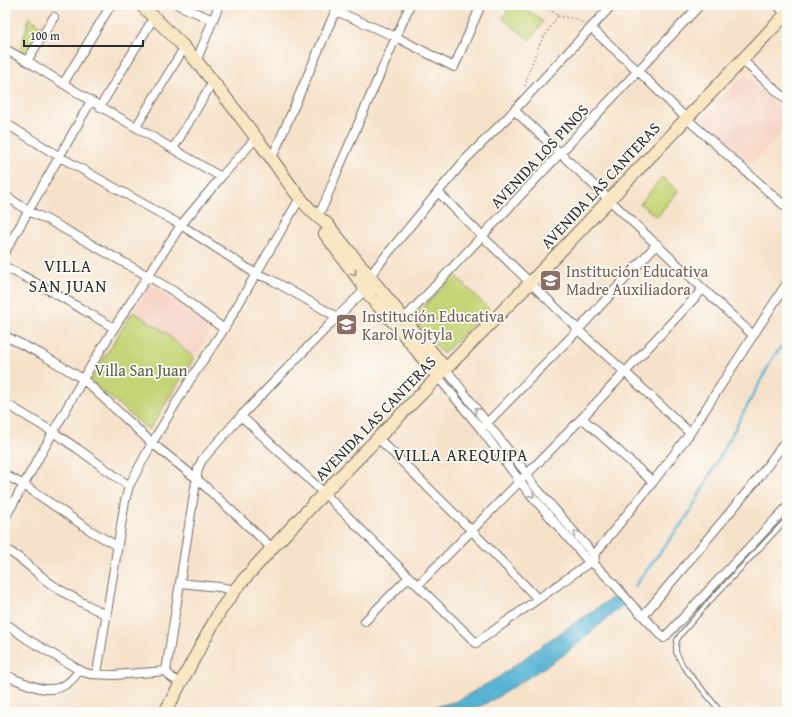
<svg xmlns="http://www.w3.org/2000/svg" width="792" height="717" font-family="'Gentium Book Plus',serif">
<rect width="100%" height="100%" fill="#fdfcf7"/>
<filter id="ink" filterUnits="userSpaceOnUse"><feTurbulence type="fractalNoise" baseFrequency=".025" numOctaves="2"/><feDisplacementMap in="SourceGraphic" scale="8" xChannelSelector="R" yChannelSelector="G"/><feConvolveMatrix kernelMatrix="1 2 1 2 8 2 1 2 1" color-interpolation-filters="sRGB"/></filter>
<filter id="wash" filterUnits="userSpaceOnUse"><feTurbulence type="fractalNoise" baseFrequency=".012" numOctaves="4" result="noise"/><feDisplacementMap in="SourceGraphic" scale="16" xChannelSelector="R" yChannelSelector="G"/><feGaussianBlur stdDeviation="0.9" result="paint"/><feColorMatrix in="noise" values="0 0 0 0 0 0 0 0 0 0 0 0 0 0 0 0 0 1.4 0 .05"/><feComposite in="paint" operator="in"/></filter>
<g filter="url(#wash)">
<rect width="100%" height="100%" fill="#f6e2ca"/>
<path fill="#f5d2c3" d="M745 75 787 116V128L751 165 702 119Z
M152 283 181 302 211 329 194 358 161 329 133 312Z"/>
<path fill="#c4d476" stroke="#788050" d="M512 5H521L543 22 530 40 502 18Z
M29 17 43 27 26 55 20 52Z
M662 177 678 191 657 217 640 204Z
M455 275 489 309 443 354 412 318Z
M133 312 161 329 194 358 149 430 90 380Z"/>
<path fill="#55b2d3" stroke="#406e7f" d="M621 592 628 601 565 654 496 698 469 712H416L457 701 499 677 545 643Z"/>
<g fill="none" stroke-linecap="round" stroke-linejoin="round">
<path stroke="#55b2d3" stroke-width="2.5" d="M634 587 689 514 774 356 787 339"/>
</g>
</g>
<g filter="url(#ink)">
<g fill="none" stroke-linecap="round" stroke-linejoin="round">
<defs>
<path id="lane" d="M721 712 683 666 676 652V646L677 640 681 634 707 604 787 519"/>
<path id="street" d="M178 5 213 20
M777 5 787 15
M336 11 396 37 454 67 481 5
M591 28 638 71 686 118 787 208
M5 49 27 61 91 101 221 177
M742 60 787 100
M27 61 54 17
M196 62 219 5
M63 84 111 5
M100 107 154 17
M514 110C595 185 673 262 753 335
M5 123 60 157 181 225 256 274 270 279 337 317
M136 127 184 48
M173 149 206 93 213 83
M272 158 338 5
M438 192 482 236 574 325 578 330 626 373 690 433
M5 195 28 211 48 220 148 276 175 292 224 329
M318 217 325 202 335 177 410 5
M5 252 91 101
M5 267C43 285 78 307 114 328
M402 321 700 5
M5 336 41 354 83 379 152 443 197 479 272 548
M446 369 480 414 527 474 532 483 594 555 595 559
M438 377 481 429 525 488 589 562 595 565 614 584 632 605 643 616 664 638 787 507
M5 403 53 432 78 449 129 486
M241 416 324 493 476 643 586 565 653 482 690 433 787 283
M582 418 653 482
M481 429 578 330 657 244
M378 438 472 531 538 599
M5 475 24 485 91 531 117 546
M5 518 83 379 114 328 181 225 221 177 256 138
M5 549C21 557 33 570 47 581 65 595 86 604 106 615
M180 583 219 587 235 590
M418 585 582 418 703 289
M643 616 756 481 787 439
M365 621 409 577
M5 623 27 639 83 672 90 674 114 675 166 671 171 677 180 683
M166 671 198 469 202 460 241 416 337 317 361 294 364 287 375 269 438 192 465 160 508 117 520 104 612 5
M97 673 125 501 129 486 152 443 190 380 224 329 300 198
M10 677C29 685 51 697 69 682 73 679 76 674 80 670"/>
<path id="secondary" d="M141 5C156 19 170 33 184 47 213 79 238 114 263 147 283 173 300 205 327 224L404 319 446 369
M325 234 362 284 371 298 397 326 438 377
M165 712 220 611 238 586 272 548 324 493 530 283 787 13"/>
</defs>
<use href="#lane" stroke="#726b63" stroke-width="6"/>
<use href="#street" stroke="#726b63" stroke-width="10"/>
<use href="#secondary" stroke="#726b63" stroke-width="14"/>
<path stroke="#726b63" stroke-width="1.5" stroke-dasharray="1 3" stroke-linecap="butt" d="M558 16 576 19 585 24
M525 86 529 71 540 43 558 16 544 5"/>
<use href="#lane" stroke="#fff" stroke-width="4"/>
<use href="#street" stroke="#fff" stroke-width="8"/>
<use href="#secondary" stroke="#f9e7c3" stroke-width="12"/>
</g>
<defs><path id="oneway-chevron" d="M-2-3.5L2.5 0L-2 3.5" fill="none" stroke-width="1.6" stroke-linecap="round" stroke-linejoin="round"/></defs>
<use stroke="#928977" href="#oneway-chevron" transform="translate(354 273) rotate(53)"/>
<g stroke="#a0a0a0">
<use href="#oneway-chevron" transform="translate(477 410) rotate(-127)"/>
<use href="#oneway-chevron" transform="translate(532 495) rotate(49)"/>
<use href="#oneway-chevron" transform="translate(576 533) rotate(-130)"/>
</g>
</g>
<defs>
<symbol id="school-square" viewBox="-11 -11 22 22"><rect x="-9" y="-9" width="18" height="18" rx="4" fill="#8d6e63" stroke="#fdfcf7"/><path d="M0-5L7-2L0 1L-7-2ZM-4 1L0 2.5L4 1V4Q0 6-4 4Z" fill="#fff"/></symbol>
</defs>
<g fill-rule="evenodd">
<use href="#school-square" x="538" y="268" width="25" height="25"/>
<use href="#school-square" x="334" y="312" width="25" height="25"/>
</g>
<g text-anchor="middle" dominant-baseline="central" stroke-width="3.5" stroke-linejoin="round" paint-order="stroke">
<g font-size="16" fill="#2b2b2b" stroke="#fdfcf7">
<text transform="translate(539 156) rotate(-47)">AVENIDA LOS PINOS</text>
<text transform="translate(600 185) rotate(-47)">AVENIDA LAS CANTERAS</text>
<text transform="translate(375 418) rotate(-46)">AVENIDA LAS CANTERAS</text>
</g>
<g font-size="16" fill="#785e54" stroke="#fdfcf7" text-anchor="start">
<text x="566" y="271">Institución Educativa<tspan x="566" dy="18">Madre Auxiliadora</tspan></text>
<text x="362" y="316">Institución Educativa<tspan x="362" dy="18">Karol Wojtyla</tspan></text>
</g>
<g font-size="16" fill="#595e42" stroke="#fdfcf7">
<text x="141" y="370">Villa San Juan</text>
</g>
<g font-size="17" letter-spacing="1" fill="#2b2b2b" stroke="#fdfcf7">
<text x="68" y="265">VILLA<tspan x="68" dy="20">SAN JUAN</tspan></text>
<text x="461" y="454">VILLA AREQUIPA</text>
</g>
</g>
<rect width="792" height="717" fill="none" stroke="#fdfcf7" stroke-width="20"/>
<path d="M24 40v6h119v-6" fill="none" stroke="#2b2b2b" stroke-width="2"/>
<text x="30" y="40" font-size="12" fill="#2b2b2b" stroke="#fdfcf7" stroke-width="3" paint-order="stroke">100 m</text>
</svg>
